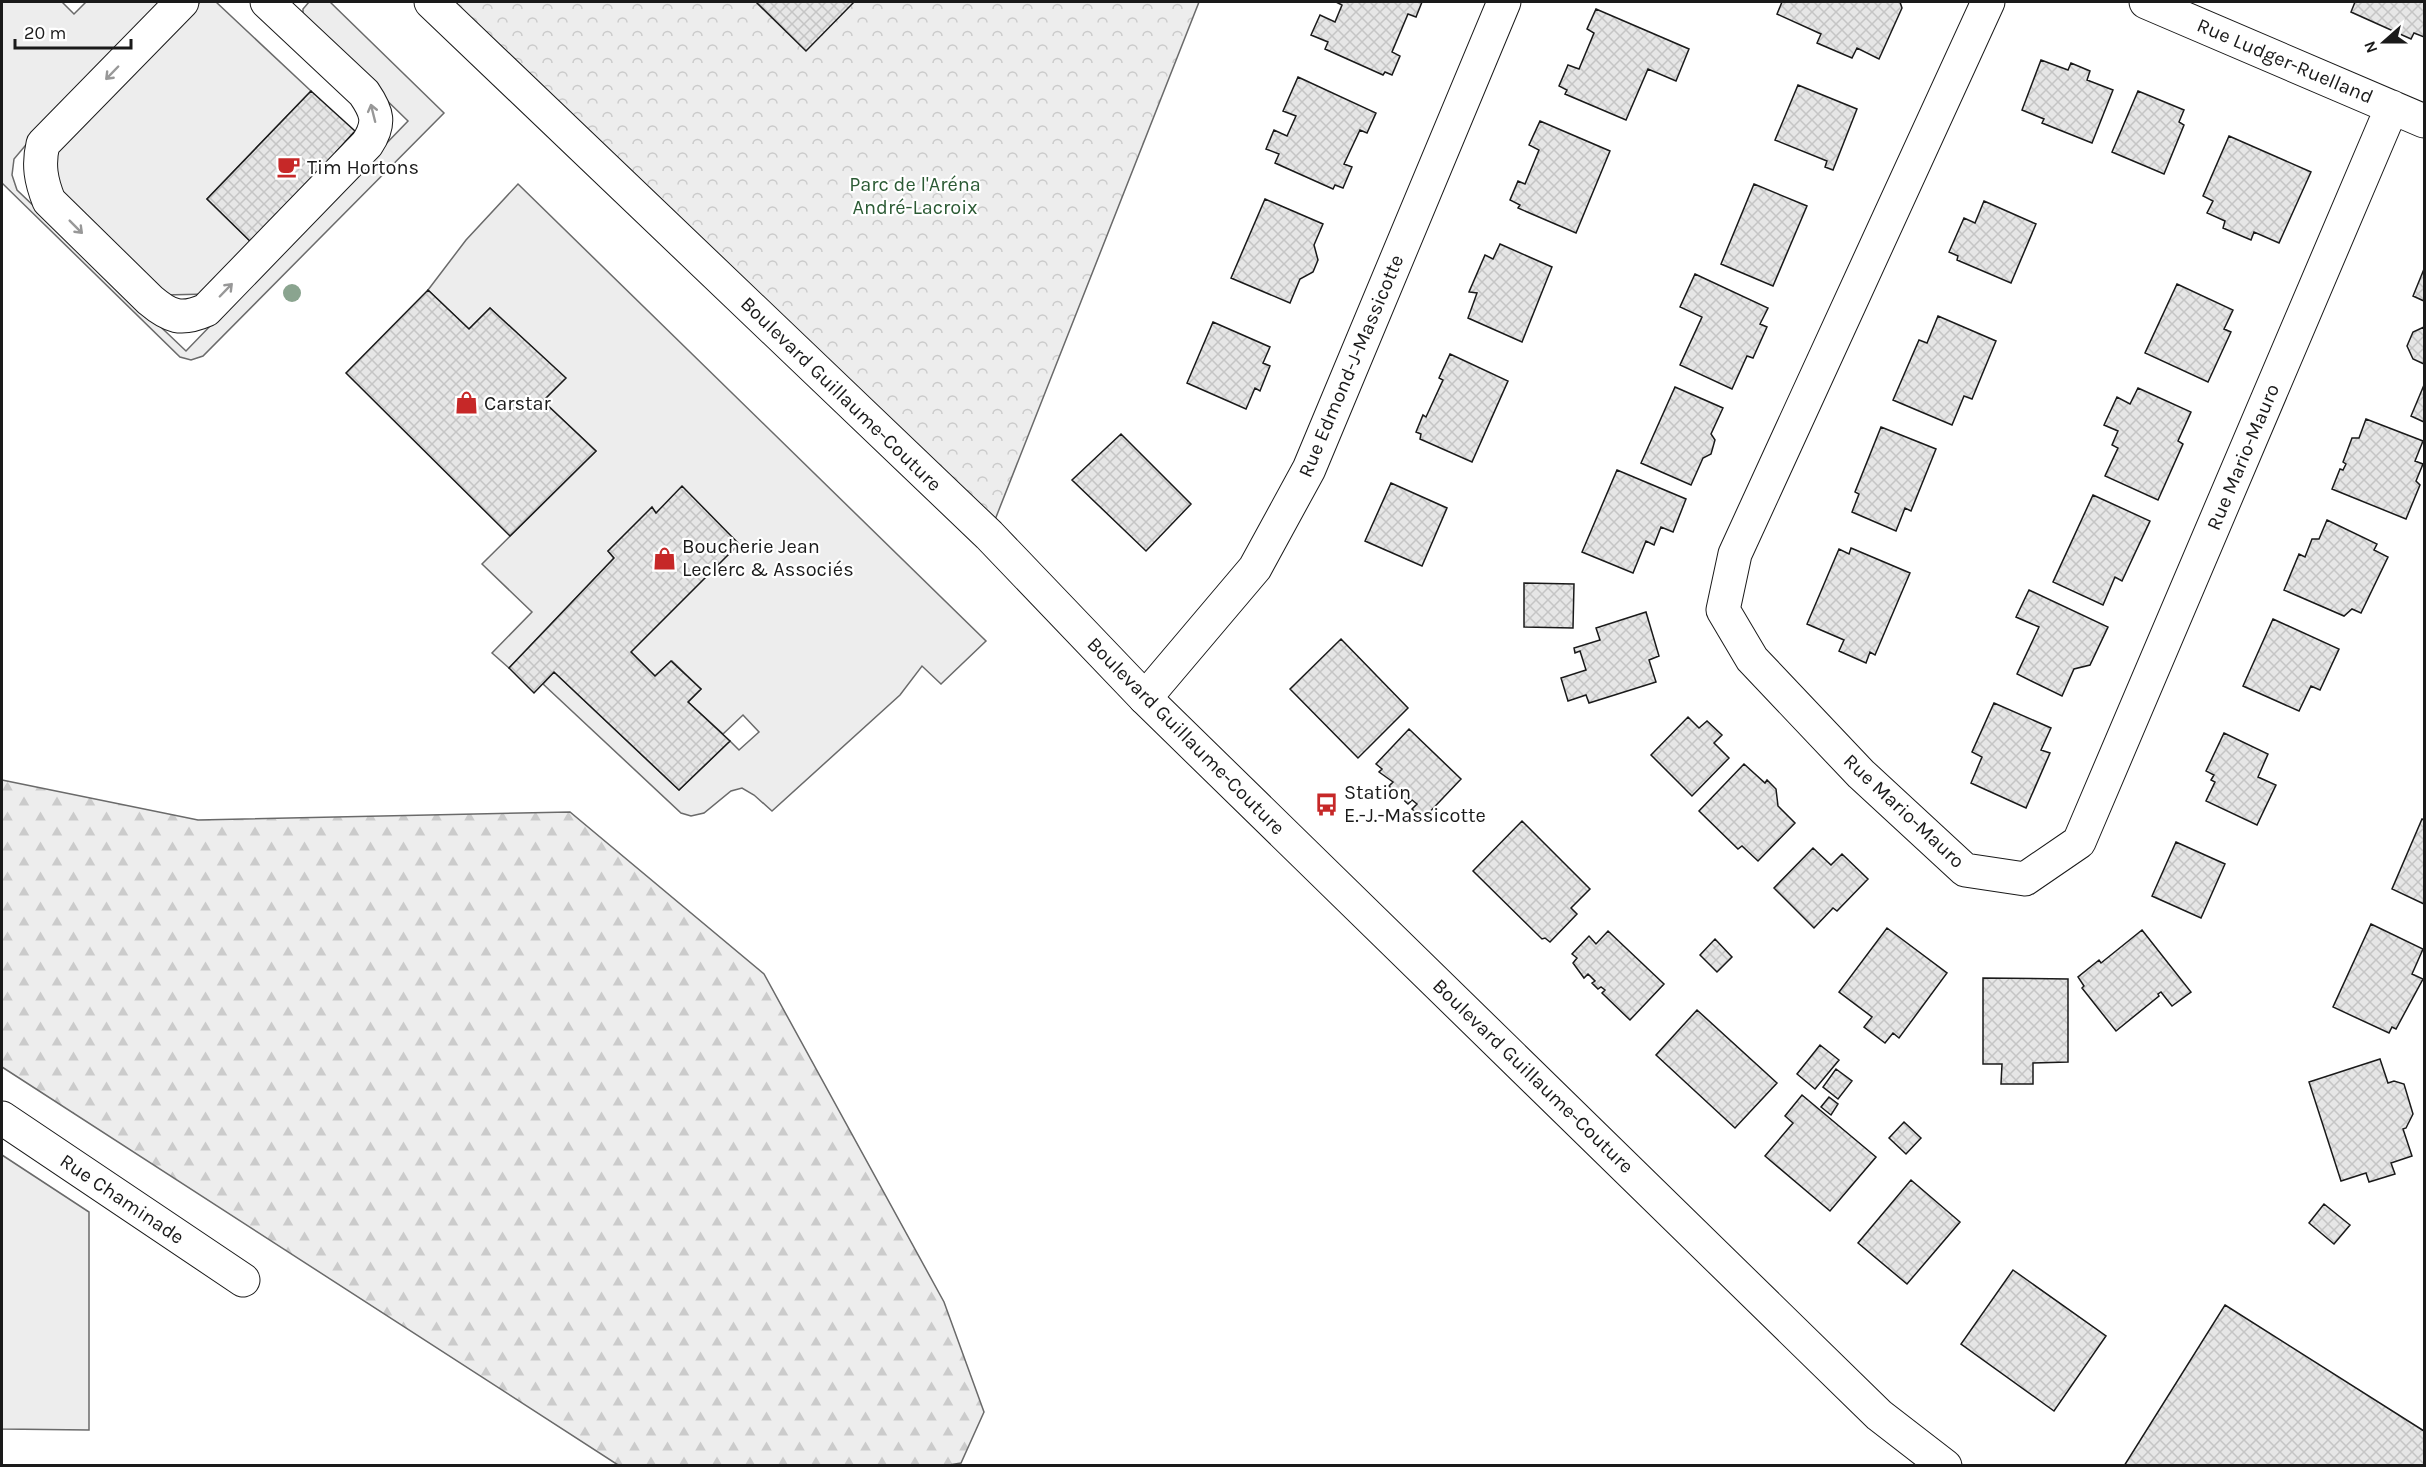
<svg xmlns="http://www.w3.org/2000/svg" width="2426" height="1467" font-family="Karla,sans-serif">
<defs>
<pattern id="forest-firs" width="22" height="20" patternUnits="userSpaceOnUse" patternTransform="scale(1.5)"><rect width="22" height="20" fill="#ededed"/><path d="M5 1l3.5 6h-7zM16 11l3.5 6h-7z" fill="#cbcbcb"/></pattern>
<pattern id="park-crowns" width="20" height="18" patternUnits="userSpaceOnUse" patternTransform="scale(1.5)"><rect width="20" height="18" fill="#ededed"/><path d="M2 6a3 3 0 1 1 6 0M12 15a3 3 0 1 1 6 0" fill="none" stroke="#cbcbcb"/></pattern>
<pattern id="building-cross-hatch" width="8" height="8" patternUnits="userSpaceOnUse" patternTransform="scale(1.5)"><rect width="8" height="8" fill="#e6e6e6"/><path d="M0 0l8 8M0 8l8-8" fill="none" stroke="#c5c5c5"/></pattern>
</defs>
<rect width="100%" height="100%" fill="#fff"/>
<path fill="#ededed" stroke="#6a6a6a" stroke-width="1.5" d="M2 2H62L74 14 86 2H165L30 140 14 159 12 175 17 190 186 351 408 121 303 19V9L309 2H330L444 113 203 356 191 360 180 357 2 183Z
M200 2H216L311 91 207 199 254 245 208 294 164 295 55 191 54 153Z
M518 184 986 641 941 684 922 666 900 695 772 811 754 795 742 788 731 791 704 813 691 816 681 813 543 684 554 672 679 790 730 741 739 750 759 732 743 715 723 734 688 702 701 689 672 661 655 676 631 652 656 513 652 508 608 551 614 558 509 668 492 653 532 612 482 564 596 451 543 401 565 378 490 308 469 329 428 290 466 240Z
M2 1155 89 1212V1430L2 1429Z"/>
<path fill="url(#forest-firs)" stroke="#6a6a6a" stroke-width="1.5" d="M2 780 198 820 570 812 764 974 944 1302 984 1412 961 1463 943 1466 618 1465 2 1067Z"/>
<path fill="url(#park-crowns)" stroke="#6a6a6a" stroke-width="1.5" d="M431 2H1199L989 535Z"/>
<path fill="url(#building-cross-hatch)" stroke="#1a1a1a" stroke-width="1.5" d="M756 2H854L806 51Z
M1336 2H1422L1416 17 1408 14 1392 52 1400 56 1392 75 1385 72 1383 75 1325 49 1328 42 1311 35 1320 15 1335 22 1342 5Z
M1782 2H1900L1902 8 1879 59 1857 48 1852 58 1817 43 1821 34 1777 14Z
M2355 2H2424V37L2414 33 2411 39 2351 12Z
M1596 9 1689 49 1676 81 1648 69 1626 120 1565 94 1567 90 1559 86 1568 65 1579 69 1594 33 1587 29Z
M2041 60 2068 70 2071 63 2090 71 2087 80 2113 90 2092 143 2042 123 2044 119 2022 110Z
M1298 77 1376 113 1367 133 1360 130 1344 164 1352 167 1343 188 1335 185 1333 189 1275 163 1279 154 1266 149 1274 130 1287 136 1296 116 1283 111Z
M1798 85 1857 109 1833 170 1825 167 1827 161 1775 140Z
M311 91 355 131 336 152 341 157 254 245 207 199Z
M2138 91 2184 110 2179 122 2184 125 2164 174 2112 152Z
M1540 121 1610 151 1576 233 1518 208 1520 205 1510 200 1518 181 1525 184 1539 150 1529 145Z
M2229 136 2311 172 2279 243 2254 232 2251 240 2223 228 2225 221 2207 213 2213 201 2203 196Z
M1754 184 1807 206 1773 286 1721 264Z
M1265 199 1323 224 1314 245 1318 260 1313 272 1300 279 1290 303 1231 278Z
M1984 201 2036 224 2011 283 1957 260 1958 256 1949 252 1964 218 1975 223Z
M1500 244 1552 267 1522 342 1468 318 1477 293 1469 292 1485 255 1493 259Z
M2424 269V301L2413 296Z
M1695 274 1768 308 1760 324 1767 327 1753 358 1747 356 1732 389 1680 365 1702 317 1680 307Z
M2177 284 2233 310 2224 329 2231 332 2208 382 2145 353Z
M428 290 469 329 490 308 566 378 543 401 596 451 510 536 346 373Z
M1938 316 1996 341 1972 399 1964 396 1952 425 1893 400 1919 340 1927 343Z
M1213 322 1270 347 1263 363 1270 366 1260 391 1255 388 1246 409 1187 383Z
M2424 327V364L2413 359 2407 346 2413 332Z
M1450 354 1508 381 1472 462 1420 439 1421 434 1416 432 1423 415 1426 417 1443 380 1439 378Z
M2424 385V422L2411 416Z
M1675 387 1723 408 1711 434 1715 440 1711 454 1703 458 1691 485 1641 463Z
M2138 388 2191 412 2178 441 2183 444 2158 500 2105 476 2118 448 2112 445 2118 431 2104 425 2117 397 2130 404Z
M2366 419 2423 441 2415 461 2423 464 2416 481 2420 485 2406 519 2332 489 2340 469 2343 470 2346 464 2343 462 2352 438H2359Z
M1881 427 1936 449 1911 511 1905 508 1896 531 1852 512 1859 494 1855 492Z
M1121 434 1191 504 1146 551 1072 480Z
M1617 470 1686 499 1673 532 1661 527 1654 545 1646 541 1633 573 1582 552Z
M1391 483 1447 508 1422 566 1365 541Z
M682 486 739 544 631 652 655 676 671 661 701 689 688 702 730 741 679 790 554 672 534 693 509 668 614 558 608 551 652 507 656 513Z
M2093 495 2150 521 2122 581 2115 577 2103 605 2053 582Z
M2327 520 2377 544 2374 550 2388 557 2361 613 2352 609 2344 616 2284 590 2299 554 2305 557 2312 539H2319Z
M1851 548 1910 573 1875 655 1870 652 1866 663 1839 651 1844 640 1807 624 1839 549 1849 554Z
M1524 583 1574 584 1573 628 1524 627Z
M2029 590 2108 627 2090 665 2074 669 2062 696 2017 674 2039 627 2016 617Z
M1646 612 1659 656 1649 660 1656 682 1589 703 1586 695 1568 701 1561 678 1586 670 1580 651 1575 653 1574 648 1600 640 1596 628Z
M2273 619 2339 649 2320 690 2311 686 2299 711 2243 686Z
M1341 639 1408 708 1358 758 1290 689Z
M1994 703 2051 728 2041 750 2050 753 2026 808 1971 783 1982 757 1972 752Z
M1688 717 1699 728 1707 721 1722 735 1714 743 1729 758 1692 796 1651 755Z
M1409 729 1461 779 1423 819 1412 809 1417 804 1412 800 1408 804 1389 786 1393 782 1379 772 1382 769 1376 764Z
M2224 733 2268 754 2258 777 2276 785 2257 825 2206 801 2215 782 2211 780 2214 775 2206 771Z
M1744 764 1765 783 1767 780 1776 789 1778 806 1795 823 1758 861 1742 846 1738 849 1699 811Z
M2422 819 2424 820V904L2392 889Z
M1522 821 1590 889 1571 908 1577 914 1550 942 1545 938 1542 939 1473 871Z
M2176 842 2225 864 2201 918 2152 896Z
M1813 848 1831 865 1842 854 1868 879 1837 911 1833 908 1814 928 1774 888Z
M2371 924 2423 949 2412 974 2423 979 2396 1029 2392 1027 2389 1033 2333 1007Z
M1887 928 1947 973 1899 1038 1893 1033 1885 1043 1864 1027 1872 1017 1839 992Z
M2142 930 2191 992 2172 1006 2161 992 2158 994 2159 996 2116 1031 2082 988 2084 986 2078 977 2099 960 2101 963Z
M1608 931 1664 984 1630 1020 1602 993 1605 990 1601 987 1598 989 1592 983 1595 981 1588 974 1584 978 1573 963 1577 958 1572 954 1589 936 1596 944Z
M1715 939 1732 957 1717 972 1700 955Z
M1983 978 2068 979V1062L2033 1063V1084H2001L2002 1064H1983Z
M1697 1010 1777 1083 1735 1128 1656 1055Z
M1820 1045 1839 1060 1815 1089 1797 1074Z
M2380 1059 2388 1083 2394 1081 2404 1084 2413 1114 2406 1128 2403 1129 2412 1156 2391 1163 2395 1174 2369 1182 2366 1173 2341 1181 2309 1082Z
M1836 1069 1852 1081 1838 1099 1823 1087Z
M1802 1095 1876 1157 1830 1211 1765 1156 1793 1123 1785 1116Z
M1829 1097 1838 1104 1831 1115 1821 1107Z
M1904 1122 1921 1138 1906 1154 1889 1138Z
M1911 1180 1960 1222 1907 1284 1858 1243Z
M2324 1204 2350 1225 2334 1244 2309 1223Z
M2013 1270 2106 1336 2054 1411 1961 1344Z
M2225 1305 2424 1431V1466H2124Z"/>
<g fill="none" stroke-linecap="round" stroke-linejoin="round">
<defs>
<path id="minor" d="M182 2 43 144C38 165 41 181 49 201L150 300C170 317 181 321 206 310L367 144C381 123 377 112 364 93L267 2
M1988 2 1735 554 1723 610 1752 659 1861 774 1965 870 2025 879 2079 842 2392 107
M2146 2 2424 121
M1145 698 1255 568 1309 469 1504 2
M2 1118 243 1280"/>
<path id="major" d="M431 2 989 535 1145 698 1879 1415 1945 1466"/>
</defs>
<use href="#minor" stroke="#1a1a1a" stroke-width="35"/>
<use href="#major" stroke="#1a1a1a" stroke-width="35"/>
<use href="#minor" stroke="#fff" stroke-width="33"/>
<use href="#major" stroke="#fff" stroke-width="33"/>
</g>
<circle fill="#8aa48f" cx="292" cy="293" r="9"/>
<defs><path id="oneway-shaft" d="M-6 0H5M1.5-3L5.5 0L1.5 3" fill="none" stroke-width="1.6" stroke-linecap="round" stroke-linejoin="round" transform="scale(1.5)"/></defs>
<g stroke="#989898">
<use href="#oneway-shaft" transform="translate(112 73) rotate(134)"/>
<use href="#oneway-shaft" transform="translate(373 113) rotate(-104)"/>
<use href="#oneway-shaft" transform="translate(76 227) rotate(45)"/>
<use href="#oneway-shaft" transform="translate(226 290) rotate(-46)"/>
</g>
<defs>
<symbol id="cafe-bare" viewBox="-9 -9 18 18"><path d="M-5.5-4.5H6V0H3Q3 3.5 0 3.5H-2.5Q-5.5 3.5-5.5 0ZM3-3.2v2h1.7v-2ZM-6 4.5H4V6H-6Z" fill="#c62828" stroke="#fff" stroke-width="2.5" paint-order="stroke"/></symbol>
<symbol id="shop-bare" viewBox="-9 -9 18 18"><path d="M-5-2.5h2.3a2.7 3.5 0 0 1 5.4 0H5L5.5 6h-11ZM-1.5-2.5h3a1.5 2.3 0 0 0-3 0Z" fill="#c62828" stroke="#fff" stroke-width="2.5" paint-order="stroke"/></symbol>
<symbol id="bus-bare" viewBox="-9 -9 18 18"><path d="M-5-6H5V4H4V6H2V4H-2V6H-4V4H-5ZM-3.5-4V0h7V-4ZM-3.5 1.2v1.5H-2V1.2ZM2 1.2v1.5H3.5V1.2Z" fill="#c62828" stroke="#fff" stroke-width="2.5" paint-order="stroke"/></symbol>
</defs>
<g fill-rule="evenodd">
<use href="#cafe-bare" x="272" y="150" width="33" height="33"/>
<use href="#shop-bare" x="450" y="386" width="33" height="33"/>
<use href="#shop-bare" x="648" y="542" width="33" height="33"/>
<use href="#bus-bare" x="1310" y="788" width="33" height="33"/>
</g>
<g text-anchor="middle" dominant-baseline="central" stroke-width="4.5" stroke-linejoin="round" paint-order="stroke">
<g font-size="20" fill="#1a1a1a" stroke="#fff">
<text transform="translate(2285 61) rotate(23)">Rue Ludger-Ruelland</text>
<text transform="translate(1351 366) rotate(-67)">Rue Edmond-J-Massicotte</text>
<text transform="translate(841 394) rotate(44)">Boulevard Guillaume-Couture</text>
<text transform="translate(2243 457) rotate(-67)">Rue Mario-Mauro</text>
<text transform="translate(1186 736) rotate(45)">Boulevard Guillaume-Couture</text>
<text transform="translate(1904 811) rotate(43)">Rue Mario-Mauro</text>
<text transform="translate(1533 1076) rotate(44)">Boulevard Guillaume-Couture</text>
<text transform="translate(122 1199) rotate(34)">Rue Chaminade</text>
</g>
<g font-size="20" fill="#1a1a1a" stroke="#fff" text-anchor="start">
<text x="307" y="167">Tim Hortons</text>
<text x="484" y="403">Carstar</text>
<text x="682" y="546">Boucherie Jean<tspan x="682" dy="23">Leclerc &amp; Associés</tspan></text>
<text x="1344" y="792">Station<tspan x="1344" dy="23">E.-J.-Massicotte</tspan></text>
</g>
<g font-size="20" fill="#2b5a34" stroke="#fff">
<text x="915" y="184">Parc de l'Aréna<tspan x="915" dy="23">André-Lacroix</tspan></text>
</g>
</g>
<rect width="2426" height="1467" fill="none" stroke="#1a1a1a" stroke-width="6"/>
<g transform="translate(2384 42) rotate(249)" stroke="#ffffff" stroke-width="4.5" paint-order="stroke">
<path d="M0-4.5L10 22L0 15L-10 22Z" fill="#1a1a1a"/>
<text y="-9" font-size="16" font-weight="bold" text-anchor="middle" fill="#1a1a1a">N</text>
</g>
<path d="M15 39v9h116v-9" fill="none" stroke="#1a1a1a" stroke-width="3"/>
<text x="24" y="39" font-size="18" fill="#1a1a1a" stroke="#ffffff" stroke-width="4.5" paint-order="stroke">20 m</text>
</svg>
